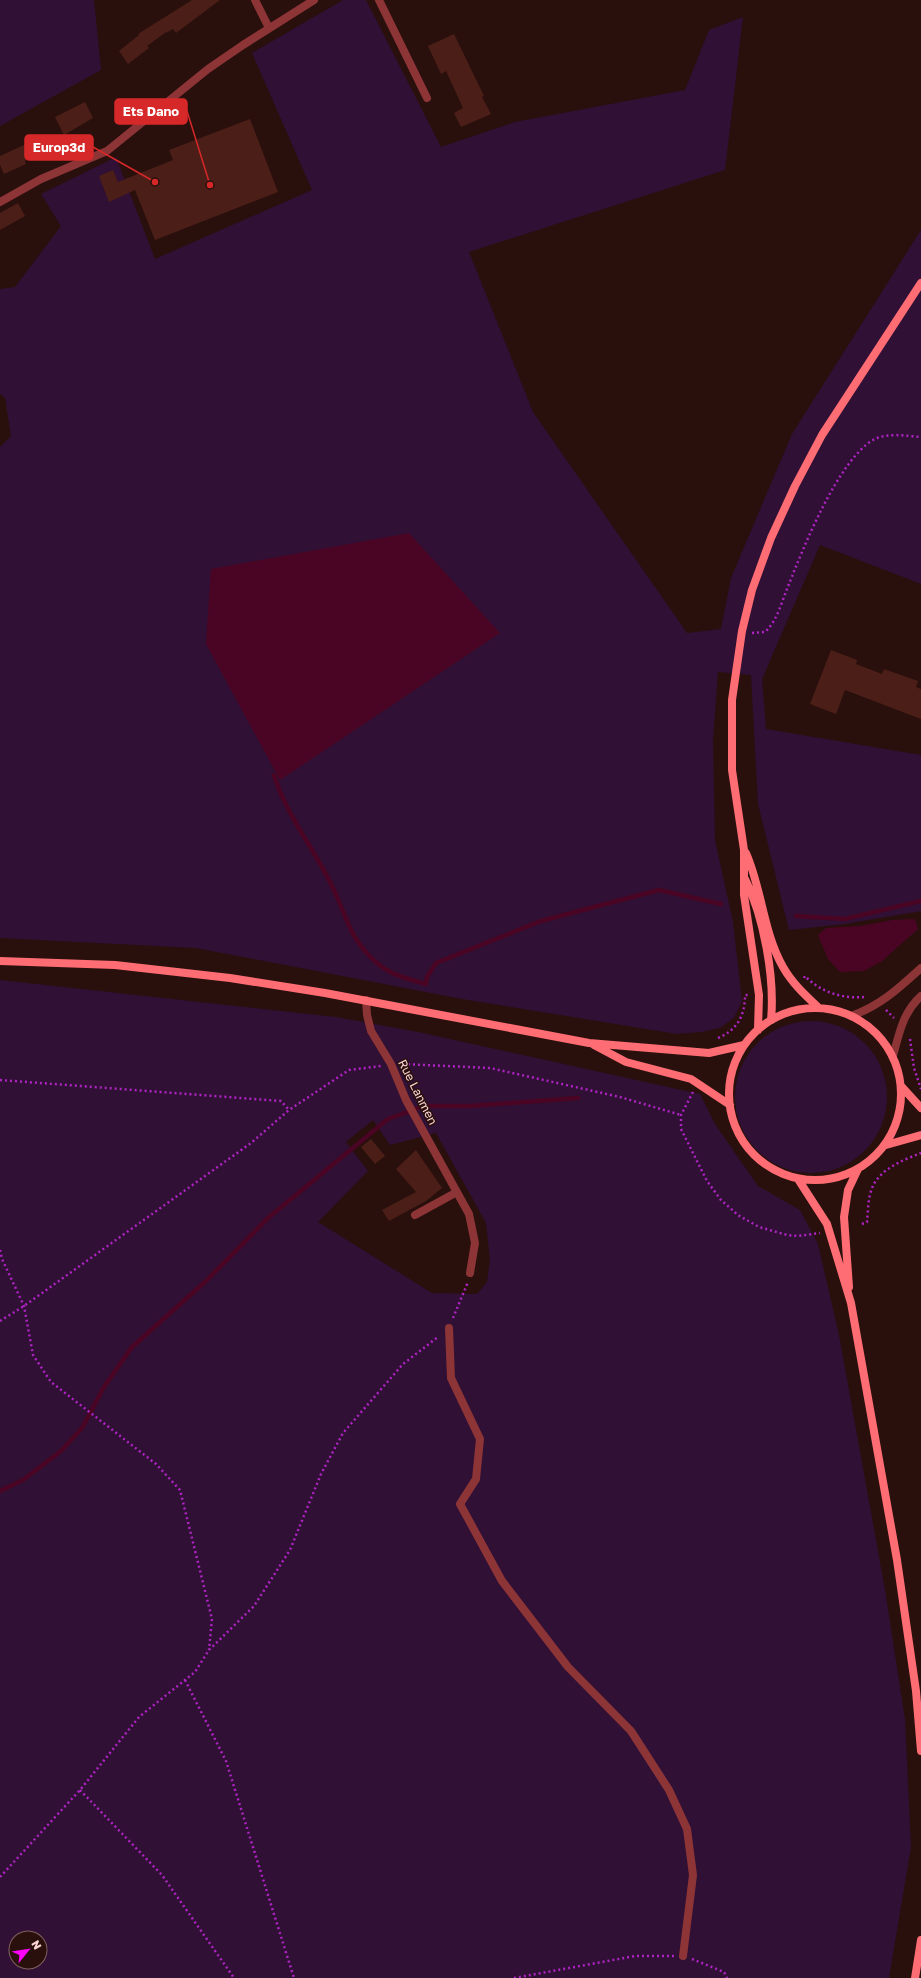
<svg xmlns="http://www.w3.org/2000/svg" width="921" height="1978" font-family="'Golos Text',sans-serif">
<rect width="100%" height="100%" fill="#29100d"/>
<path fill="#301034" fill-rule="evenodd" d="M0 0H94L101 70 0 126Z
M343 0H366L441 147 515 122 685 90 709 30 743 17 725 170 469 252 533 412 687 633 721 629 731 578 792 434 921 230V584L820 545 762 679 766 729 921 755V911L845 924 789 930 758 804 751 675 718 672 713 740 715 840 733 922 742 1001 734 1018 720 1028 701 1032 677 1034 462 999 196 948 0 938V447L11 436 5 398 0 394V289L15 287 61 226 41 194 116 157 155 259 312 190 252 53Z
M0 980 336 1017 418 1032 700 1094 715 1124 758 1186 800 1210 818 1244 839 1335 885 1590 905 1719 911 1847 889 1978H0ZM373 1120 390 1145 436 1133 486 1223 490 1260 487 1282 477 1294 432 1293 318 1222 368 1171 346 1142ZM16 1938H40V1962H16Z
M735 1097a76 76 0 1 1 152 0a76 76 0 1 1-152 0Z"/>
<path fill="#4b0524" d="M409 533 500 633 280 780 206 644 211 569Z
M915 919 918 929 882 961 864 971 840 972 828 959 818 935 826 928 860 926 892 920Z"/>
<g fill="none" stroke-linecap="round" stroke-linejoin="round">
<path stroke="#4b0524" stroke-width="4.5" d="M274 775C286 814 312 846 330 882 346 912 348 939 377 963 391 975 408 979 426 984L427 977 436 963 541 921 659 890 721 904
M796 916 845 919 921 901
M0 1491 23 1480 61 1451 82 1428 104 1387 132 1347 206 1281 268 1218 388 1119 424 1106H470L578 1098"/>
</g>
<path fill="#4c1e18" d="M192 0H220L176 33 173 29 166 33V32L147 46 149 48 128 64 119 51 139 35 138 34Z
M454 34 484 96 482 97 491 114 461 127 454 113 463 108 446 71 441 74 428 46Z
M85 102 93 118 64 135 55 117Z
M250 119 278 192 155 240 135 190 109 202 99 176 113 170 118 182 173 160 169 150Z
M26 144 32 157 25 161 26 164 4 174 0 165V156Z
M18 203 25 216 0 230V213Z
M831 650 857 660 856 664 882 674 884 669 918 681 916 687 921 689V719L845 690 836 714 810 704Z
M371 1139 385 1156 375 1164 361 1147Z
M416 1150 442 1188 426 1201 389 1221 382 1210 416 1192 396 1169Z"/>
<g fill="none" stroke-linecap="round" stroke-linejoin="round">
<path stroke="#af23c5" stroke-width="2.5" stroke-dasharray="2 3" stroke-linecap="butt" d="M752 633 765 632C778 620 782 600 789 584 804 546 838 461 873 440 887 432 906 436 921 437
M804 978 805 976C820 992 843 999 864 997
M886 1010 894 1018
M718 1038C737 1030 745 1016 745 995H749
M910 1039 914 1068 921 1089
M403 1064 490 1068 620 1097 681 1115
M0 1080 281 1101 289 1110
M693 1092 681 1115V1129L707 1181 721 1200 738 1215 759 1227 787 1235 798 1236 820 1233
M862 1224 867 1222C868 1212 868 1200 871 1191 877 1170 903 1160 921 1153
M0 1250 2 1259 24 1306 33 1355 51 1382 156 1464 180 1490 212 1619 209 1650
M453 1318 468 1282
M0 1321 24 1306 251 1143 289 1110 349 1070 381 1066
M185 1680 226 1761 294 1978
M80 1790 162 1875 234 1978
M0 1877 80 1790 139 1717 195 1672 209 1650 254 1606 290 1550 321 1474 343 1433 403 1364 438 1337
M692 1959 724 1972 727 1978
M514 1978 635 1956H674"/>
<path stroke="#8d3437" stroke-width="8" d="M255 0 269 28
M379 0 427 98
M0 202 41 179 107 151 208 69 243 45 314 0
M366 1000 367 1015 371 1031 391 1064 406 1100 469 1214 475 1243 470 1273
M851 1016C880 1006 899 988 921 968
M893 1056C899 1034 903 1012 921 996
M415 1215 457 1192
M449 1328 451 1378 480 1439 476 1479 460 1504 502 1581 568 1667 631 1731 669 1790 687 1829 693 1875 683 1956"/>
<path stroke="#ff6d74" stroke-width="8" d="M746 853C762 889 763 932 783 967 792 983 805 995 819 1008
M745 879C764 917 775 978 771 1020
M0 961 115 965 230 978 325 993 589 1043 709 1053 744 1045
M729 1094a86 86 0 1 1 172 0a86 86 0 1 1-172 0Z
M758 1030 759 995 744 895V850L732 770V700L742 631 752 590 771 538 795 486 822 435 921 283
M594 1045 626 1062 691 1079 730 1105
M901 1086 921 1108
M886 1145 921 1135
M798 1179 827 1224 851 1303 897 1560 916 1691 921 1751
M849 1287 844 1217 848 1190 858 1169
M915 1978 921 1940"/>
</g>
<g text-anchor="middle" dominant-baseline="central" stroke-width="3" stroke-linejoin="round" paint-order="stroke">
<g font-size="12" fill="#ffd7d6" stroke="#29100d">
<text transform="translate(418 1092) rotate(63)">Rue Lanmen</text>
</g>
</g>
<path fill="none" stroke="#d62828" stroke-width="1.5" d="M210 185L187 111M155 182L93 147"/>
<g fill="#d62828" stroke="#29100d" stroke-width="1.5">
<circle cx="210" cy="185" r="4"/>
<circle cx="155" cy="182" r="4"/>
</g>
<g fill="#d62828" stroke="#d62828" stroke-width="1.5">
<rect x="115" y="99" width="72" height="25" rx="4"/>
<rect x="25" y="135" width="68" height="25" rx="4"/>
</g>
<g font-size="13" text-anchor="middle" font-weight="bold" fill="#fff">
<text x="151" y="116">Ets Dano</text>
<text x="59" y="152">Europ3d</text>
</g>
<g transform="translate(28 1950) rotate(60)"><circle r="19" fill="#29100d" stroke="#7f605d"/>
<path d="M0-3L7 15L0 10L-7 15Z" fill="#ff02f9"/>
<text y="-6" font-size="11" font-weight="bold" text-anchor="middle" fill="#ffd7d6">N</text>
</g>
</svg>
